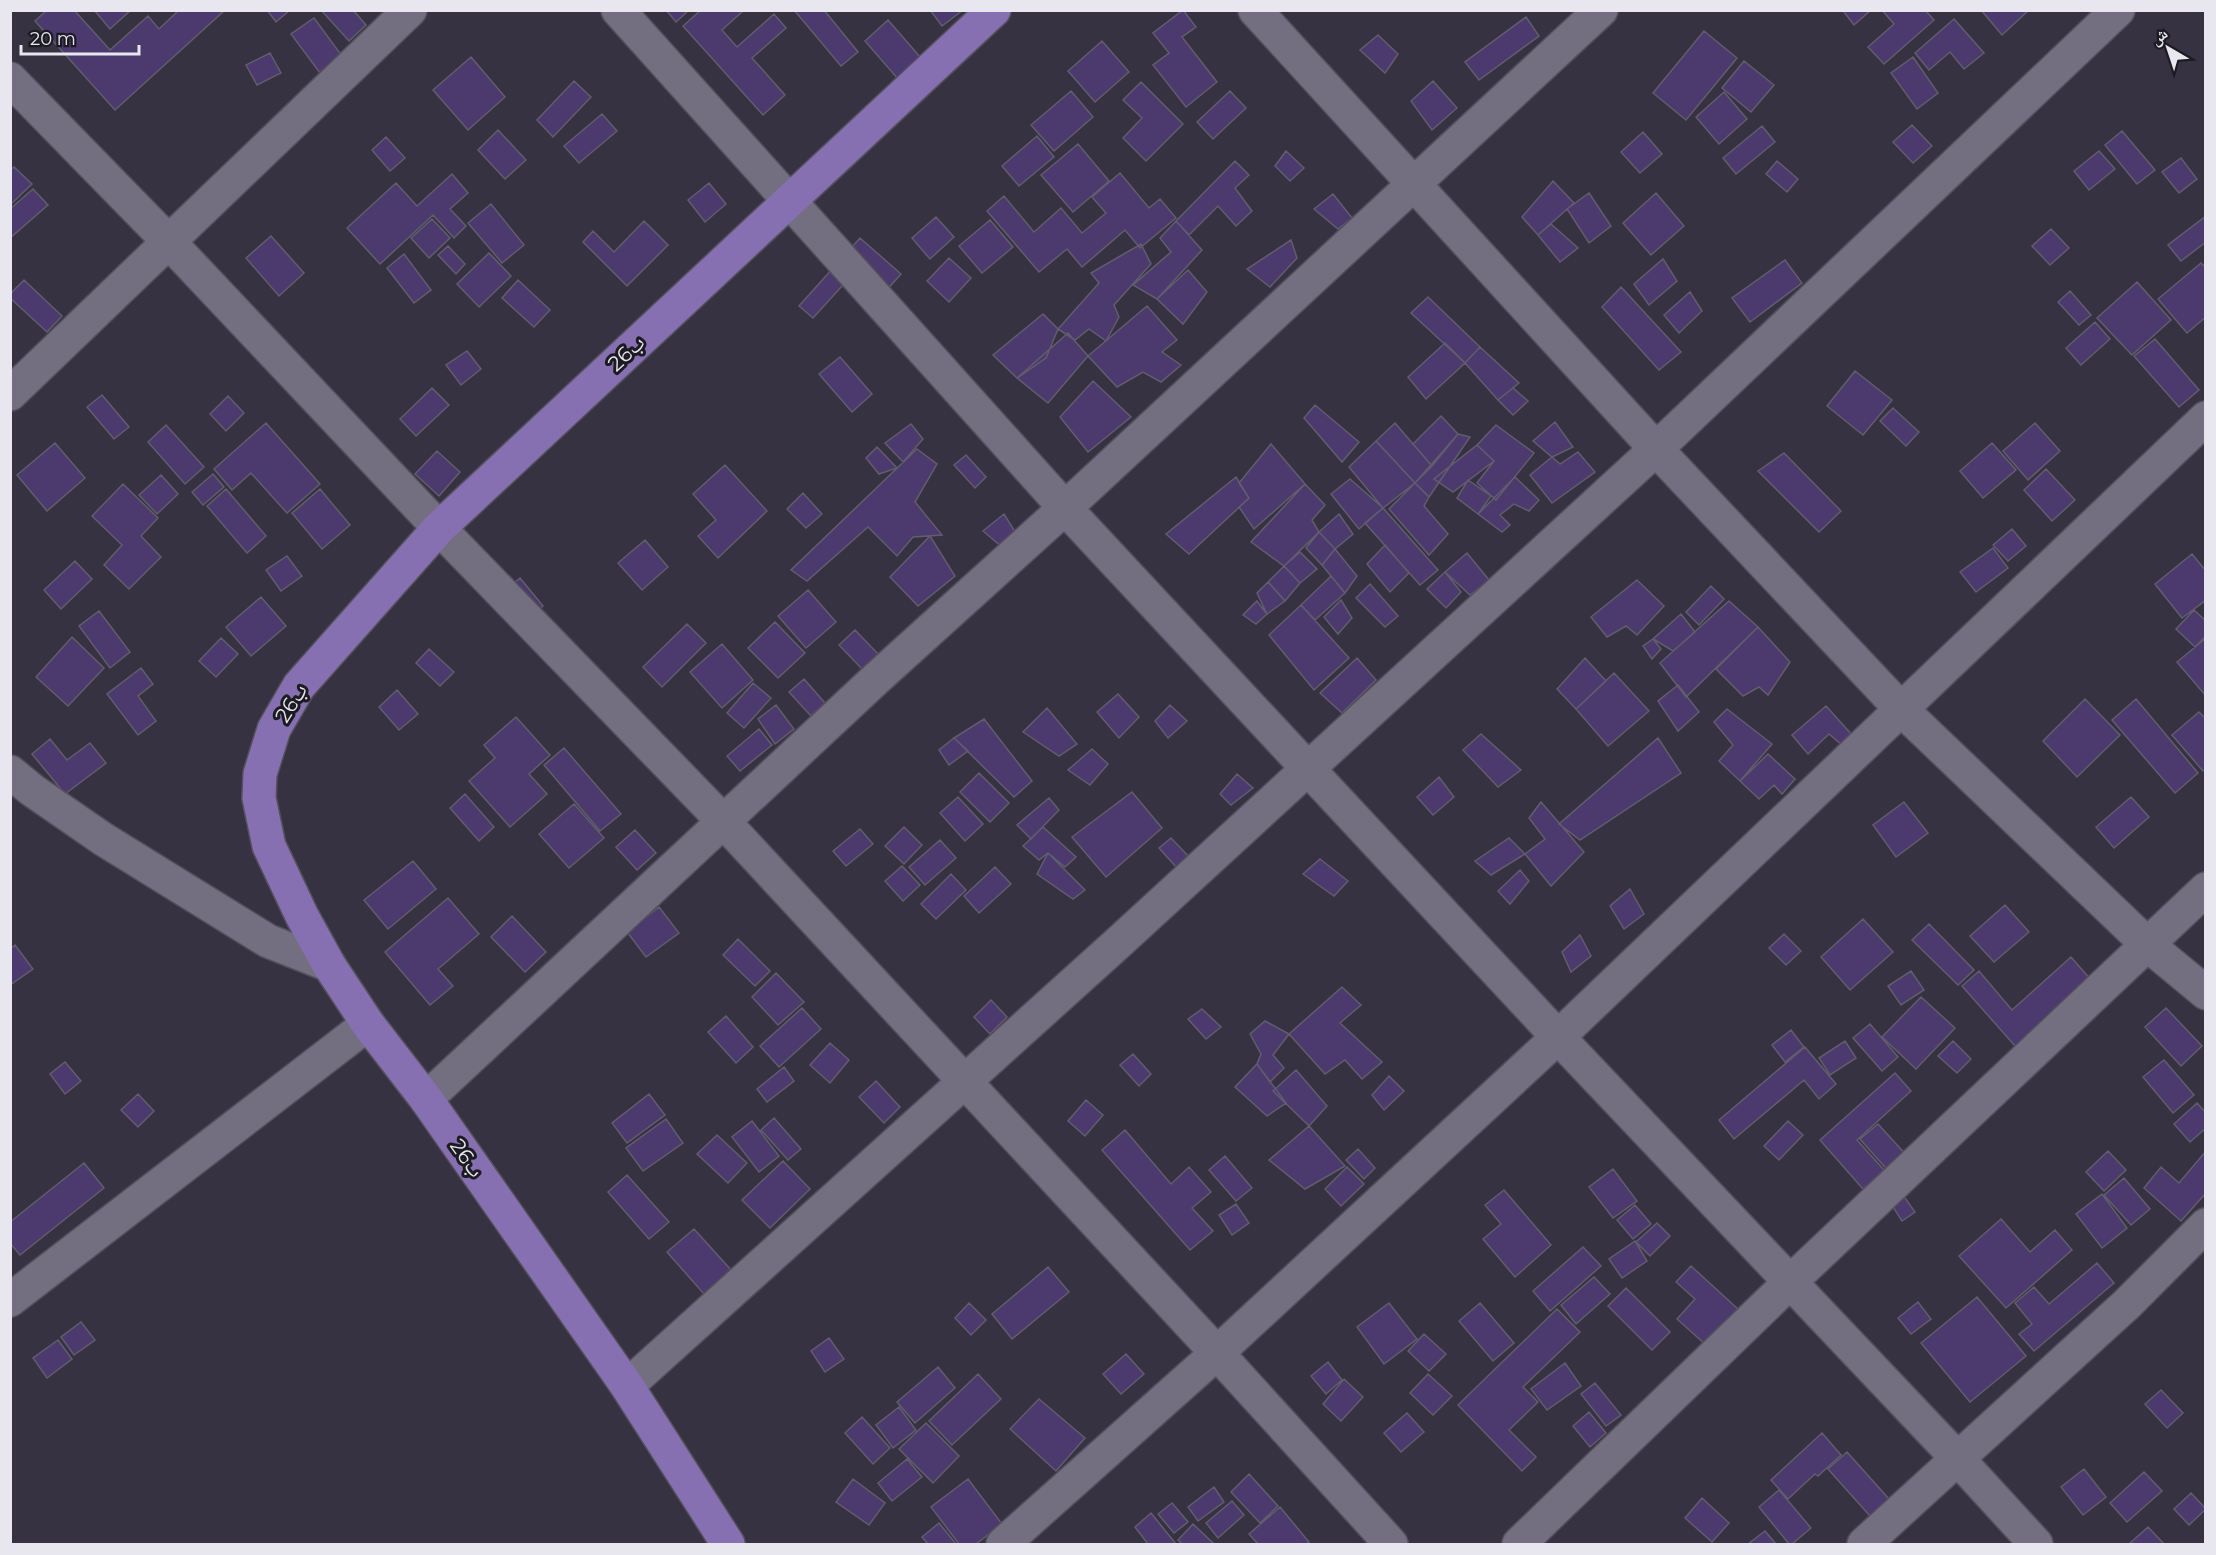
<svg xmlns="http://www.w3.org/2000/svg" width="2216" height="1555" font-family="Montserrat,'Noto Naskh Arabic',sans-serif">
<rect width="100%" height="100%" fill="#363241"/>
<path fill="#4c3a6e" stroke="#615d6d" stroke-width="1.5" d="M47 10H74L110 50 148 16 159 29 179 10H225L115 110 35 21Z
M94 10H131L110 29Z
M267 10H290L276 22Z
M321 10H353L366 25 349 41Z
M666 10H689L676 22Z
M701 10H744L722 30 737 47 774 14 786 28 752 58 785 95 763 115 683 26Z
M794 10H824L858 52 841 66Z
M930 10H963L942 26Z
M1183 10 1196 27 1182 37 1217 82 1186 107 1153 65 1169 53 1153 33Z
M1846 10H1871L1854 25 1844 12Z
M1882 10H1925L1934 20 1884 64 1868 47 1894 24Z
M1981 10H2029L2002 35Z
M1526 17 1539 36 1479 80 1465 62Z
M314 18 345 60 323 77 291 34Z
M1954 19 1984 53 1964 69 1950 52 1929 70 1915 53Z
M888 20 921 58 898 79 865 41Z
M1704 31 1737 58 1686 120 1653 93Z
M1378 35 1398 54 1385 73 1360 50Z
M1102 41 1129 72 1095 102 1068 71Z
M270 53 281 73 257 85 246 65Z
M471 57 505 97 468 130 433 90Z
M1913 57 1938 93 1917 109 1891 73Z
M1744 61 1774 85 1751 112 1722 88Z
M574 81 591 97 553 137 537 120Z
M1433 81 1457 108 1432 130 1411 101Z
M1141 82 1183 124 1146 161 1123 138 1142 118 1123 100Z
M1071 91 1093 117 1054 151 1031 125Z
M1230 91 1246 108 1213 139 1197 122Z
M1724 92 1747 119 1719 144 1696 117Z
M602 114 617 131 579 163 564 146Z
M1912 125 1932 146 1913 163 1893 142Z
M1762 126 1775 142 1736 174 1723 158Z
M498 130 526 160 505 179 478 150Z
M2122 131 2155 170 2137 184 2105 145Z
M1643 132 1662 154 1640 173 1621 152Z
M1037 136 1054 157 1019 186 1002 166Z
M386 137 405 158 390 171 372 150Z
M1078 144 1109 181 1073 212 1041 175Z
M1286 151 1304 168 1290 181 1275 166Z
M2099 151 2115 169 2089 190 2074 171Z
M2181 158 2197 179 2179 193 2162 172Z
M1235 161 1249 175 1235 188 1252 211 1236 226 1218 206 1189 235 1176 221Z
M1777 161 1798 179 1787 192 1766 174Z
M14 167 32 184 10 205V170Z
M1120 173 1149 208 1160 199 1176 218 1140 248 1125 230 1082 267 1067 249 1039 272 987 211 1004 196 1034 232 1061 208 1082 233 1106 213 1092 197Z
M452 174 468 193 450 209 466 226 454 238 433 215 380 264 347 228 396 183 417 206Z
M1553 181 1574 203 1538 235 1522 217Z
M709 183 726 204 705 222 688 200Z
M33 189 48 205 10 238V209Z
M1589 193 1611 226 1589 243 1567 209Z
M1656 193 1684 226 1651 255 1623 223Z
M1333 194 1352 218 1338 229 1314 209Z
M491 204 524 245 502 263 468 223Z
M2206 216V242L2181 261 2168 245Z
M936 217 954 237 930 259 912 238Z
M432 219 450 238 429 258 411 238Z
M990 220 1013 247 982 273 959 246Z
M644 221 668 245 627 286 583 242 593 231 614 252Z
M1176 221 1202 250 1157 299 1133 285 1171 252 1160 238Z
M1551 224 1578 248 1560 262 1538 235Z
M2051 229 2069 248 2050 265 2032 246Z
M271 236 304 273 279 296 246 258Z
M860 238 901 274 870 309 843 285 813 318 799 306Z
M1291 240 1297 258 1270 287 1247 269Z
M1141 244 1151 264 1114 305 1119 317 1106 341 1089 329 1075 340 1058 329 1099 283 1091 273Z
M448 246 465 264 456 274 438 255Z
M489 253 511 276 479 307 457 284Z
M404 254 431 290 414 303 387 268Z
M949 258 971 278 949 302 927 281Z
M1663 259 1677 281 1649 305 1634 284Z
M1785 260 1802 283 1750 322 1732 298Z
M2201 263 2206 268V317L2187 333 2158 299Z
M1188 270 1207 292 1183 324 1157 299Z
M24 280 62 316 47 332 10 298V294Z
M518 280 550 310 534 327 502 298Z
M2137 282 2171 320 2132 355 2097 318Z
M1621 287 1681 352 1659 370 1602 307Z
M2070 291 2091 315 2079 325 2058 302Z
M1690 292 1702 311 1679 333 1664 315Z
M1428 297 1480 347 1465 363 1411 313Z
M1147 306 1177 340 1162 352 1181 365 1161 382 1143 372 1117 387 1088 356Z
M1043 314 1058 329 1046 358 1017 378 993 355Z
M2095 322 2110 339 2081 365 2066 348Z
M1068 333 1088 356 1048 403 1017 378Z
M2155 339 2199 390 2179 407 2134 356Z
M1445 343 1465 363 1426 399 1408 377Z
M1480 347 1519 383 1498 400 1465 363Z
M467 351 481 369 461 385 446 365Z
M840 357 872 394 852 412 819 374Z
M1855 371 1892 400 1863 435 1827 406Z
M1093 381 1131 417 1088 452 1060 417Z
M432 388 449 405 416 436 400 419Z
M1513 388 1528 401 1513 415 1498 400Z
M102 395 129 427 114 439 87 407Z
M228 396 244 413 226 431 210 414Z
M1315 405 1359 442 1342 462 1304 418Z
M1893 408 1919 432 1906 446 1880 421Z
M1441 416 1458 434 1432 466 1413 444Z
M1555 422 1573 447 1552 457 1533 441Z
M266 423 320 484 287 513 251 473 232 490 214 469Z
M1395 423 1432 466 1415 483 1376 441Z
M2035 423 2060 451 2028 480 2003 451Z
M911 424 923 439 903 462 885 443Z
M166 425 204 467 185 484 148 442Z
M1496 425 1534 453 1496 500 1477 483 1494 461 1477 445Z
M1458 434 1470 437 1429 497 1415 483Z
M1376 441 1415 483 1383 508 1349 467Z
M55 443 85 478 47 511 17 475Z
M1992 443 2016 470 1983 498 1960 471Z
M1271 444 1305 484 1254 529 1239 507 1249 498 1239 483Z
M1477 445 1494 461 1453 492 1434 479Z
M877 447 897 468 879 474 866 458Z
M917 449 937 464 915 502 942 535 913 537 897 556 868 527 807 581 791 570Z
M437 451 460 472 439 496 415 474Z
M1578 452 1595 472 1552 503 1530 475 1552 457 1560 464Z
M1784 453 1841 511 1819 532 1758 471Z
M966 455 986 477 975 488 954 465Z
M725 465 767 511 718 558 698 536 716 520 693 494Z
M2046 469 2075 500 2052 521 2024 490Z
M213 474 224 487 203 505 192 492Z
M161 475 178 494 157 514 139 495Z
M1236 477 1249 498 1189 554 1166 534Z
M1515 477 1539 500 1529 511 1514 504 1500 515 1510 525 1502 532 1478 514Z
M1350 479 1383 508 1359 529 1331 494Z
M1468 480 1491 496 1478 514 1457 498Z
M1415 483 1429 497 1424 506 1448 534 1429 555 1389 509Z
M123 484 158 518 141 536 161 557 129 589 104 565 122 545 92 516Z
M1305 484 1325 505 1312 520 1319 532 1284 566 1251 542Z
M226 489 266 536 247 553 207 506Z
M320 489 350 525 322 549 292 513Z
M803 493 822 514 806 528 787 509Z
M1383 508 1438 570 1420 585 1365 523Z
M1004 514 1017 535 1002 547 983 531Z
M1339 514 1353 534 1335 549 1319 532Z
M2012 529 2026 546 2008 561 1993 545Z
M1319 532 1335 549 1322 565 1306 548Z
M930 536 955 576 918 606 890 577Z
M645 540 668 567 642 590 618 563Z
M1385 545 1409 573 1390 592 1367 564Z
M1993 548 2008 568 1976 592 1960 572Z
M1335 549 1357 576 1345 593 1322 565Z
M1300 552 1317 569 1300 583 1284 566Z
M1467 553 1489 580 1470 595 1445 572Z
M2192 554 2206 571V600L2182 618 2155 584Z
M287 556 302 576 281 591 266 570Z
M75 561 92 579 61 609 44 590Z
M1284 566 1300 583 1285 601 1268 582Z
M1445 572 1461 592 1446 608 1427 589Z
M1331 576 1345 593 1315 620 1301 605Z
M520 578 543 606 520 625 497 597Z
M1637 580 1664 606 1637 635 1626 626 1607 637 1591 617Z
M1268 582 1285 601 1267 614 1257 593Z
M1370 584 1398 616 1385 627 1356 598Z
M1711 586 1724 599 1699 625 1686 612Z
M808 590 836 622 806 648 778 616Z
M261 597 286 626 251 656 226 627Z
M1341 600 1352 618 1338 634 1324 617Z
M1257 601 1267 614 1256 624 1243 615Z
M1729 601 1758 627 1686 697 1660 663Z
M1301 605 1349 658 1314 690 1269 635Z
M2194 610 2206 621V636L2195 647 2176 629Z
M99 611 130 652 110 668 79 626Z
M1681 614 1695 632 1673 651 1653 639Z
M775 622 805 653 778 678 748 648Z
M687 624 706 643 662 687 643 667Z
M1758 627 1790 662 1768 695 1759 687 1743 696 1716 669Z
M855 630 879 655 863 670 839 645Z
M72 637 104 668 68 706 36 677Z
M221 638 238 654 216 677 199 661Z
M2206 638V696L2177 662Z
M1653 639 1661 649 1652 659 1643 646Z
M722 644 753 680 722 708 690 672Z
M429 649 454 672 440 686 416 663Z
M1357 658 1376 680 1342 713 1320 693Z
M1585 658 1606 681 1576 709 1557 689Z
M141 668 153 684 138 696 156 721 138 735 107 694Z
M1614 673 1649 711 1608 746 1576 709Z
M804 679 825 703 811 716 789 692Z
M753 683 771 698 744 728 727 713Z
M1678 685 1699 712 1678 731 1658 701Z
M397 690 418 714 399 730 379 707Z
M1118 694 1139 717 1119 738 1097 712Z
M2085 699 2120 735 2077 777 2043 741Z
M2136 699 2198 773 2175 793 2112 720Z
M776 705 794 729 775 744 758 719Z
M1170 705 1187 721 1168 738 1155 721Z
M1826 706 1853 736 1842 745 1829 734 1808 754 1792 735Z
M1047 708 1077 744 1059 756 1023 732Z
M1727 709 1772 744 1740 781 1719 761 1733 745 1714 722Z
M2199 712 2206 719V770L2203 771 2172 735Z
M516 717 550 755 529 774 547 794 510 827 469 781 495 758 484 745Z
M984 719 1032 781 1014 797 954 738Z
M759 729 772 745 740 771 727 756Z
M1481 734 1521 770 1498 787 1463 750Z
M954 738 968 751 949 765 939 750Z
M1658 738 1681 773 1580 840 1559 824Z
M50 739 67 760 90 743 106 763 65 794 32 754Z
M564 748 621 814 600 831 544 765Z
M1092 749 1108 764 1090 785 1068 770Z
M1768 754 1795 779 1782 794 1774 785 1759 799 1740 781Z
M979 773 1009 803 990 822 960 792Z
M1237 774 1253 788 1231 805 1220 794Z
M1439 777 1454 797 1433 815 1417 797Z
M1132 792 1162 828 1106 877 1072 837Z
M465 794 494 827 479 841 450 808Z
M958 797 983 824 965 841 940 813Z
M2131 797 2149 817 2114 848 2096 827Z
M1049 798 1059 810 1031 839 1017 825Z
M1541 802 1584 852 1551 886 1525 854 1545 839 1529 818Z
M1904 802 1928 833 1896 857 1873 825Z
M574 804 604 838 569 868 539 834Z
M904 827 922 845 904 864 885 846Z
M1043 827 1076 857 1065 867 1048 853 1039 860 1023 846Z
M860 829 873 844 846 866 833 851Z
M635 830 656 853 637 870 616 847Z
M1171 838 1190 858 1177 868 1159 848Z
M1509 838 1525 854 1491 875 1475 861Z
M940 840 956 858 925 885 909 867Z
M1048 853 1085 890 1073 899 1037 874Z
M1320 859 1348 881 1334 896 1303 874Z
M413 861 436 889 388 929 364 900Z
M902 866 920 885 903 901 885 881Z
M995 867 1011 884 979 913 964 896Z
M1520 870 1529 881 1510 904 1498 891Z
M951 874 966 890 936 919 921 904Z
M1630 889 1644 914 1624 929 1610 906Z
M448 898 479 934 438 969 453 986 430 1005 385 952Z
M2005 905 2029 932 1994 962 1970 936Z
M659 907 679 933 646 957 627 932Z
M512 916 546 952 525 972 491 937Z
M1863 919 1893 952 1850 990 1821 957Z
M1929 924 1974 970 1958 985 1912 940Z
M1784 934 1801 951 1786 965 1769 948Z
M1580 935 1591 956 1571 972 1562 952Z
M738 939 770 971 755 986 723 955Z
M15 945 33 969 10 985V949Z
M2071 957 2098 988 2023 1055 1962 986 1979 971 2012 1010Z
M1911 971 1924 990 1901 1005 1888 986Z
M776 973 804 1002 778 1025 752 997Z
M1342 987 1361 1005 1340 1023 1382 1062 1362 1079 1345 1060 1325 1074 1289 1034Z
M1921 997 1955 1028 1916 1069 1882 1037Z
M991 1000 1007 1017 990 1034 974 1017Z
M802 1008 821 1029 779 1067 760 1046Z
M2166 1008 2202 1046 2181 1066 2145 1027Z
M1202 1009 1221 1027 1206 1039 1188 1019Z
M726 1016 753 1047 736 1063 708 1032Z
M1265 1021 1289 1034 1273 1055 1284 1068 1270 1082 1257 1064 1261 1054 1250 1034Z
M1870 1024 1898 1057 1882 1071 1853 1038Z
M1791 1030 1804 1047 1785 1062 1772 1045Z
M1845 1041 1856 1058 1830 1075 1819 1058Z
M1953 1041 1971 1059 1957 1073 1938 1056Z
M830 1043 849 1060 830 1083 810 1065Z
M1805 1047 1836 1084 1819 1099 1804 1080 1734 1139 1719 1120Z
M1133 1054 1151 1074 1139 1086 1120 1065Z
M2164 1060 2194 1095 2173 1113 2143 1077Z
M65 1062 81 1081 65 1094 50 1074Z
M1257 1064 1286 1103 1267 1116 1235 1087Z
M784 1067 794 1081 767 1102 757 1089Z
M1296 1070 1327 1106 1309 1126 1273 1091Z
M1895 1073 1911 1091 1857 1140 1884 1170 1863 1189 1820 1140Z
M1389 1076 1404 1091 1384 1110 1372 1095Z
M876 1081 900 1107 884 1123 859 1097Z
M138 1094 154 1111 138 1127 121 1110Z
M649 1094 665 1115 627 1143 612 1123Z
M1086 1100 1103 1115 1085 1136 1068 1121Z
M2197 1103 2206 1113V1128L2190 1142 2174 1124Z
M774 1118 801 1149 788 1160 761 1130Z
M666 1119 683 1143 643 1171 626 1148Z
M752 1121 779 1156 759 1172 732 1137Z
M1788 1121 1803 1135 1779 1160 1764 1146Z
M1878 1124 1908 1157 1890 1173 1860 1139Z
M1309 1126 1345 1166 1305 1189 1269 1160Z
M1125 1130 1171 1184 1189 1167 1211 1192 1192 1208 1213 1231 1190 1250 1102 1150Z
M717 1135 747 1163 728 1183 697 1154Z
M1358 1149 1375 1168 1364 1179 1346 1160Z
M2108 1151 2126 1170 2104 1191 2086 1172Z
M2206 1151V1193L2181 1221 2144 1188 2161 1167 2179 1183Z
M1225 1156 1252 1188 1236 1201 1209 1170Z
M783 1161 810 1189 770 1228 742 1200Z
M84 1163 104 1188 20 1255 10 1243V1222Z
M1347 1167 1364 1184 1341 1206 1325 1189Z
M1613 1169 1637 1201 1613 1218 1589 1187Z
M627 1175 669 1222 649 1239 608 1192Z
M2124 1178 2150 1209 2131 1225 2104 1195Z
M1898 1188 1915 1212 1902 1221 1886 1196Z
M1504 1190 1551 1245 1515 1277 1483 1239 1501 1224 1485 1205Z
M2102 1194 2127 1228 2102 1248 2076 1214Z
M1236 1204 1249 1223 1232 1235 1219 1215Z
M1635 1205 1651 1224 1633 1239 1617 1220Z
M2001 1219 2030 1252 2055 1230 2072 1250 2006 1308 1959 1256Z
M1657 1223 1670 1236 1650 1256 1636 1242Z
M694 1229 732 1271 704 1294 667 1252Z
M1635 1241 1647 1261 1622 1278 1609 1259Z
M1583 1247 1601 1266 1550 1311 1533 1291Z
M2097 1263 2114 1283 2034 1351 2019 1334 2032 1324 2015 1303 2034 1287 2049 1304Z
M1691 1266 1739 1310 1706 1345 1677 1319 1695 1299 1676 1282Z
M1048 1267 1069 1292 1012 1339 992 1314Z
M1594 1277 1610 1294 1576 1324 1561 1305Z
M1626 1288 1670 1332 1652 1350 1608 1306Z
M1977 1297 2026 1356 1970 1402 1921 1343Z
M1918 1302 1931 1319 1911 1334 1898 1318Z
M969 1303 986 1320 971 1335 955 1318Z
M1389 1303 1417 1339 1384 1364 1357 1327Z
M1480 1303 1514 1343 1493 1361 1459 1321Z
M1557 1309 1580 1332 1523 1387 1538 1402 1509 1430 1536 1457 1522 1471 1458 1405Z
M81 1322 95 1340 74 1355 61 1337Z
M1424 1334 1446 1354 1429 1371 1408 1351Z
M829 1338 844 1359 825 1372 811 1351Z
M58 1340 72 1359 47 1378 33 1358Z
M1126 1354 1144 1374 1121 1394 1103 1374Z
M1328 1362 1342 1380 1326 1394 1311 1376Z
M1565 1363 1581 1386 1547 1410 1531 1389Z
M938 1367 955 1388 915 1423 897 1402Z
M978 1374 1001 1399 952 1445 929 1421Z
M1428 1374 1452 1396 1433 1415 1410 1393Z
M1344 1379 1363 1397 1341 1421 1323 1404Z
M1595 1383 1621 1415 1606 1426 1581 1394Z
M2161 1390 2183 1413 2167 1428 2145 1404Z
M1039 1399 1085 1438 1056 1471 1010 1429Z
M899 1407 916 1430 893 1448 876 1425Z
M1589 1412 1606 1433 1590 1447 1573 1426Z
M1407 1413 1424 1432 1401 1452 1384 1433Z
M862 1417 890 1448 873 1464 845 1433Z
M926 1423 959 1456 933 1483 899 1449Z
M1822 1433 1841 1455 1818 1476 1815 1474 1788 1499 1771 1480Z
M1847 1452 1889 1499 1870 1516 1828 1469Z
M907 1459 922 1477 892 1501 878 1483Z
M2084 1469 2106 1497 2083 1515 2061 1487Z
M2144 1472 2162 1491 2127 1522 2110 1503Z
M1249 1474 1278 1506 1260 1523 1231 1492Z
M853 1479 885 1503 869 1525 836 1502Z
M968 1479 1002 1524 976 1544H959L931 1507Z
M1214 1487 1224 1502 1198 1521 1188 1507Z
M1779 1490 1811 1528 1792 1544H1789L1759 1507Z
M2191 1493 2206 1509 2189 1525 2174 1509Z
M1702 1498 1729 1523 1712 1542 1685 1518Z
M1232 1501 1244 1515 1218 1538 1206 1523Z
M1172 1503 1188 1522 1174 1533 1158 1514Z
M1280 1507 1309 1542 1306 1544H1258L1249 1534Z
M1151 1513 1176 1544H1148L1135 1527Z
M939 1523 956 1544H928L922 1537Z
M1193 1524 1214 1544H1182L1178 1540Z
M2148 1527 2164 1544H2129Z
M1765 1531 1776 1544H1748Z"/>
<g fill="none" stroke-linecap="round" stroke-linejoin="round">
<defs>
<path id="minor" d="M618 10 1065 508 1558 1037 1958 1459 2036 1544
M1255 10 1656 449 1900 708 2148 945 2206 993
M10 79 170 243 439 528 724 822 1217 1353 1391 1544
M10 394 410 10
M10 772 32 790 103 839 268 941 329 965
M426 1099 877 678 1065 508 1601 10
M10 1300 368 1024
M627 1386 1118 943 1656 449 2118 10
M1003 1544 1217 1353 1558 1037 2206 418
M1519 1544 1789 1283 2206 889
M1864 1544 2127 1304 2206 1225"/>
<path id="trunk" d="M728 1544 627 1386 426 1099 368 1024 329 965 302 916 269 846 259 798 260 774 274 729 299 686 439 528 994 10"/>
</defs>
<use href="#minor" stroke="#534f5b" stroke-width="36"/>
<use href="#trunk" stroke="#534f5b" stroke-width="36"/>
<use href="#minor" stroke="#746f80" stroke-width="33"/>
<use href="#trunk" stroke="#8670b2" stroke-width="33"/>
</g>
<g text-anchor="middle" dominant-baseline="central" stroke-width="6" stroke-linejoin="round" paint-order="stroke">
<g font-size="21" fill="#e8e6ef" stroke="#1d1b22">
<text transform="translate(626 353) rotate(-43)">26ب</text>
<text transform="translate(291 703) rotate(-58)">26ب</text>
<text transform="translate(467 1158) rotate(55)">26ب</text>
</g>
</g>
<rect width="2216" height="1555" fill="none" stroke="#e8e6ef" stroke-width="24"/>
<g transform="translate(2168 48) rotate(321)" stroke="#1d1b22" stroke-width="4.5" paint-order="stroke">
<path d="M0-4.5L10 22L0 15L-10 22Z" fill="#e8e6ef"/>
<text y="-9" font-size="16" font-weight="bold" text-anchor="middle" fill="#e8e6ef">ش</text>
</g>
<path d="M21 45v9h118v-9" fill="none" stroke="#e8e6ef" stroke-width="3"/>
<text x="30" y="45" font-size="18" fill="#e8e6ef" stroke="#1d1b22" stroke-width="4.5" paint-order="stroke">20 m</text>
</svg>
